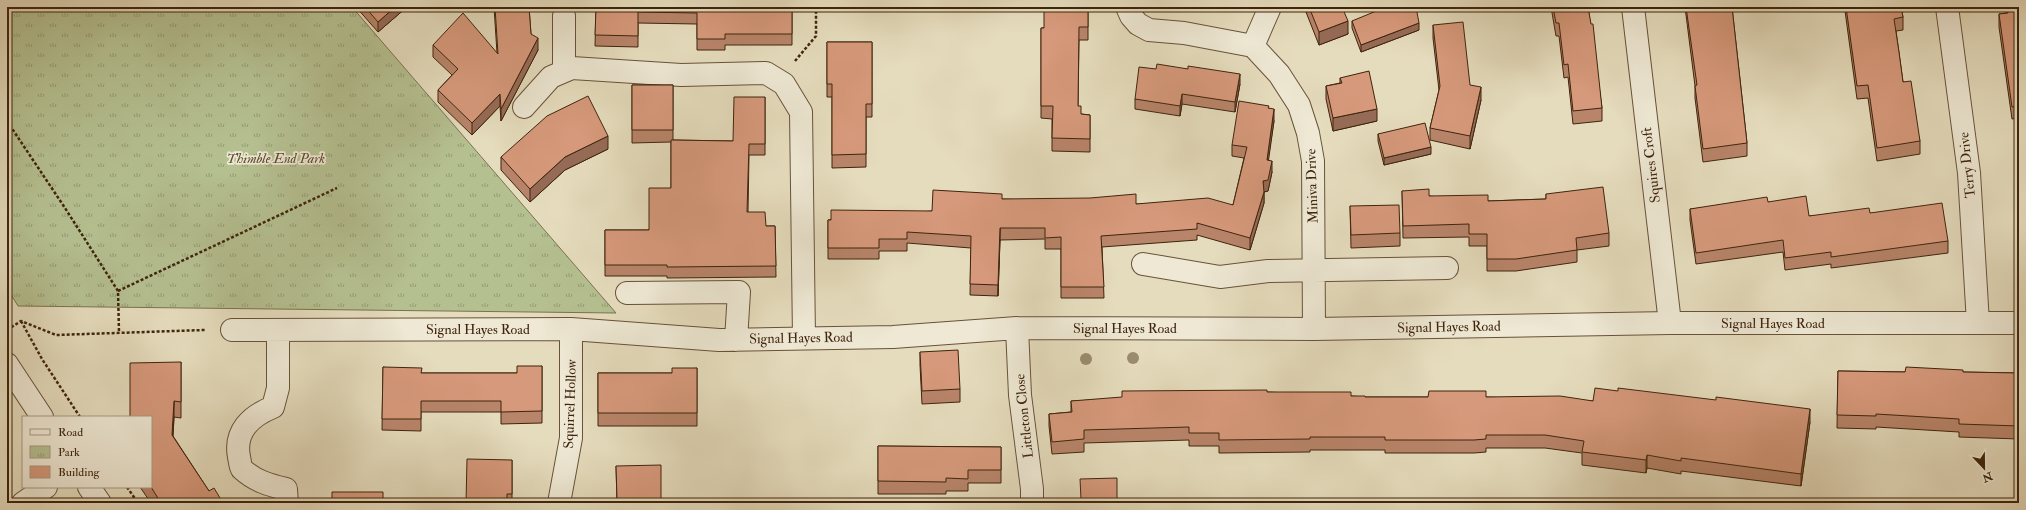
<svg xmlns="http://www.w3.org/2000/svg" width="2026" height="510" font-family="'IM FELL Double Pica',serif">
<defs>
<pattern id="park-tufts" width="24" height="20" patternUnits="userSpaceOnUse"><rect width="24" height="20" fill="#b5c091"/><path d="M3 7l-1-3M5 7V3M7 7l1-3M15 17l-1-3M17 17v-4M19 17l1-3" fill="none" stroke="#959c75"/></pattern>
</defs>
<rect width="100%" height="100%" fill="#e5dcbd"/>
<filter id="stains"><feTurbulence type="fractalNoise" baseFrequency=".005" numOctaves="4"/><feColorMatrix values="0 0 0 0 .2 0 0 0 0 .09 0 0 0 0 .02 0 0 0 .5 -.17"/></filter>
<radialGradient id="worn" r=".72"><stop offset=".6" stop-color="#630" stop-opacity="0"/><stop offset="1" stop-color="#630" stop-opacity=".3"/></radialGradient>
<path fill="url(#park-tufts)" stroke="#7a724f" d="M7 7H352L616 313 18 306 7 288Z"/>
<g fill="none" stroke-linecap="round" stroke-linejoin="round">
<defs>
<path id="minor" d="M1127 7 1131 16 1138 24 1149 30 1184 33 1253 46 1279 74 1299 105 1308 133 1313 161 1314 329
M1633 7 1670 323
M1947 7 1969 173 1978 323
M1253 46 1270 7
M564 71V16
M524 107 551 77 572 68 681 75 766 73 784 84 801 112 804 338
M1143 264 1220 277 1268 271 1447 268
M627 293 739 292 736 340
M1017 328 1020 395 1032 489V503
M232 330 571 329 719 340 893 337 1017 328 1314 329 1670 323H2019
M278 330V388L273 407C251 416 234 431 239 457 240 461 240 466 242 469 255 481 269 485 286 489L287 503
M7 364 42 417
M89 487 100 503
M23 503 46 487
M559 503 571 438V329"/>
</defs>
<use href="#minor" stroke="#685239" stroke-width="24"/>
<path stroke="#3f240d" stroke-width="2.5" stroke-dasharray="3 2" stroke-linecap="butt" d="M795 61 816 36V7
M7 121 65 208 118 291 119 332
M118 291 337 188
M21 321 42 359 80 417
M7 330 21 321 56 335 205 330
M127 487 138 503"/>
<use href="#minor" stroke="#eee8d4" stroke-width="22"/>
</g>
<g fill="#9a8c6e">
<circle cx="1133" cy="358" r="6"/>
<circle cx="1086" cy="359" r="6"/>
</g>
<path fill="#b8846a" stroke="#3f240d" d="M356 7H407L378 32Z
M494 7H529L531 34 538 50 501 121 500 106 472 135 438 102V90L452 75 433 57V45L497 53Z
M792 7V45H725V50H697V24L638 23V47L595 46 596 8Z
M1088 7V40H1079L1078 106 1081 114 1090 115V152L1052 151V119L1041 118V28H1044Z
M1304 7H1342L1348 34 1319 45Z
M1551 7H1588L1602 108V121L1573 124 1568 77 1564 78 1559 36H1556Z
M1685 7H1732L1747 143V156L1703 162 1695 98V86Z
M1843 7H1901L1903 17V30L1896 31 1903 82 1920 141V154L1877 161 1868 98 1857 99 1845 11 1844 12Z
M2005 7H2019V142L2018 118 2012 119 1999 27V14L2006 13Z
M1352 21 1419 30 1361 52 1352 28Z
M1433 25 1470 85 1481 100 1470 149 1430 140V128L1439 90 1433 38Z
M827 42H872V117H866V167L832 168V97H827Z
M1340 78 1377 121 1333 131 1326 99V86L1340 83Z
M1240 84 1235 112 1182 104 1180 116 1135 109V99Z
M632 85H673V140L733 141 765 97V155H749L748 212 766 226H775L776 277 667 278V276H605V230H649L671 188V142L632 143Z
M1269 108 1274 121 1268 160 1272 172 1268 191 1264 192V203L1250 250 1197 235V240L1102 247 1104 298H1061V249H1045V239L1000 240 998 296 970 295 971 248 907 243V251H879V259H828V220L932 211 1002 199 1136 204 1233 205 1244 158 1232 156V145Z
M1378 134 1431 154 1384 165 1378 141Z
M608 149 565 170 530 202 501 170V157Z
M1402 191 1429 196 1488 201 1546 199V194L1609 233V246L1577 250V262L1516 271H1487V246H1469V237L1403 238Z
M1768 202 1809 216 1870 213 1948 241V253L1831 268V264L1785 270 1783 252 1696 264 1690 220V209Z
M1350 206 1400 233V246L1351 248Z
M920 352 960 389V402L922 404 920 365Z
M181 362V418L174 417 173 436 209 491 223 503H151L140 487H151Z
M542 366V423L501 424V412H421V431L382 430 383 367 421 373H517Z
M697 368V426H598V373H672Z
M1838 371 1905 372H1963L2019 373V439L1959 437V432L1876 427V429L1837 428Z
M1267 392 1351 396 1365 397H1486L1593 401 1810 422 1801 486 1681 471V474L1647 468 1646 473 1582 465V453L1545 448H1486V452L1474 453H1385V450H1310V452L1219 453V446H1189V440L1084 443V452L1052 454 1049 426V414L1071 412V401Z
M878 446 1001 447V483H968V491H946V494H878Z
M512 460V503H466Z
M616 466 661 503H617Z"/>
<path fill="#966b56" stroke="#3f240d" d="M395 7H407L378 32V22Z
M1348 21V34L1319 45V32Z
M1419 23V30L1361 52V45Z
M538 38V50L501 121V109Z
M1240 74V84L1235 112V102Z
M1481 87V100L1470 149V136Z
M500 94V106L472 135V123Z
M1182 94V104L1180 116V106Z
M1274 109V121L1267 171V160Z
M1377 109V121L1333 131V118Z
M608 136V149L565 170 530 202V189L565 157Z
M1431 147V154L1384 165V158Z
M1272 161V172L1268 191 1263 192V181Z
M1264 192V203L1250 250V238Z
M1000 228V240L998 296V285Z
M174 401V417L172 451V435Z
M1810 409V422L1801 486V474Z
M1647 455V468L1646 473V460Z"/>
<path fill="#d6997b" stroke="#3f240d" d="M365 7H395L378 22Z
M495 7H529L531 34 538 38 501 109 500 94 472 123 438 90 458 69 433 45 463 13 498 54Z
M602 7H792V34H725V39H697V13L638 12V36L595 35 596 8 602 9Z
M1044 7H1088V27H1079L1078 106H1081V114L1090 115V139L1052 138 1053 106H1041V28H1044Z
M1309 7H1342L1348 21 1319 32Z
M1386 7H1416L1419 23 1361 45 1352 21Z
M1553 7H1588L1591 24H1593L1602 108 1573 111 1568 64 1564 65 1559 23H1556Z
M1686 7H1732L1747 143 1703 149 1695 86 1697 85Z
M1846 7H1901L1903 17 1894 19 1899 52 1903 82 1911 81 1920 141 1877 148 1868 85 1857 86Z
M2007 7H2019V129L2018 106 2012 107 1999 14 2008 13Z
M1463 22 1470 85 1481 87 1470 136 1430 128 1440 86 1433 25Z
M827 42H872V104H866V154L832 155V84H827Z
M1157 64 1188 69V66L1240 74 1235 102 1182 94 1180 106 1135 99 1139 67 1156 69Z
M1369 71 1377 109 1333 118 1326 86 1342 83 1340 78Z
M632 85H673V130H632Z
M588 96 608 136 565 157 530 189 501 157 547 116Z
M734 97H765V144H749L747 212H765L766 226H775L776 266 667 267V265H605V230H649V188H671V140L733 141Z
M1239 101 1269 106 1268 108 1274 109 1267 160 1272 161 1268 180 1263 181 1264 192 1250 238 1197 223V229L1101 236 1104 287H1061V237L1045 238V228H1000L998 285 970 284 971 236 907 232V239H879V248H828V220H831V210L932 211 933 190 1002 194V199L1090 198 1136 194V204L1208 198 1233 205 1247 147 1232 145Z
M1425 123 1431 147 1384 158 1378 134Z
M1603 187 1609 233 1576 238 1577 250 1516 259H1487V234H1469V224L1403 226 1402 191 1429 189V196L1488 195V201L1546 199V194Z
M1806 196 1809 216 1869 208 1870 213 1942 203 1948 241 1831 257V252L1785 258 1783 240 1696 253 1690 209 1767 197 1768 202Z
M1399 205 1400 233 1351 235 1350 206Z
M958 350 960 389 922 391 920 352Z
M181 362V402L174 401 172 435 209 491 214 488 223 503H161L151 487V417H130V363Z
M517 366H542V411L501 412V401H421V419H382L383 367 422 368 421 373H517Z
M1906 367 1963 370V372L2019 373V426L1959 424V419L1876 414V416L1837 415 1838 371 1905 372Z
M672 368H697V413H598V373H672Z
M1595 388 1618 391V388L1716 400V397L1810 409 1801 474 1681 458V461L1647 455 1646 460 1582 452 1584 441 1545 435H1486V439L1474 440H1385V437H1310V439L1219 440V433H1189V427L1084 430V439L1052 442 1049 414 1072 412 1071 401 1122 397V391L1267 390V392H1351V396H1365V397H1428L1429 391H1486V397L1560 396 1593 401Z
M878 446 1001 447V470H968V479L946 478V482L878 481Z
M467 459 512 460V494H507V503H466Z
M661 465V503H620V499H617L616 466Z
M1117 478V503H1079V500L1081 499 1080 479Z
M332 492H383V503H332Z"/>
<g text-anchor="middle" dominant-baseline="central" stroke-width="3.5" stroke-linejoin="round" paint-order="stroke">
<g font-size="14" font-style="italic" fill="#5c4b2e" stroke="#eee8d4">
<text x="276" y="158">Thimble End Park</text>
</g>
<g font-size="14" fill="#3f240d" stroke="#eee8d4">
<text transform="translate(1651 165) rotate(-97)">Squires Croft</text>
<text transform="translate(1967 165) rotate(-96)">Terry Drive</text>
<text transform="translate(1312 186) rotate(-92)">Miniva Drive</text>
<text x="1773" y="323">Signal Hayes Road</text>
<text transform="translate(1449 327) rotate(-1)">Signal Hayes Road</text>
<text x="1125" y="328">Signal Hayes Road</text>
<text x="478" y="329">Signal Hayes Road</text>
<text transform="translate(801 338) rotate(-1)">Signal Hayes Road</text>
<text transform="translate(570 404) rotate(-88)">Squirrel Hollow</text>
<text transform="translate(1024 416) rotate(-96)">Littleton Close</text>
</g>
</g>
<rect width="2026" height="510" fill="none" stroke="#e5dcbd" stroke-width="24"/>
<rect x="8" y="8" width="2010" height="494" fill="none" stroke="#3f240d" stroke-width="2"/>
<rect x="12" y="12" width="2002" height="486" fill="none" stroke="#3f240d"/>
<rect x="22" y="416" width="130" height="72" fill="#eee8d4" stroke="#a89a84"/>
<rect x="30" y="429" width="20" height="6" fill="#eee8d4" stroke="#a89a84"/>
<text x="58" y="436" font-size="12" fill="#3f240d">Road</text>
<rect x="30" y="446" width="20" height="12" fill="url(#park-tufts)" stroke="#a89a84"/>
<text x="58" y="456" font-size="12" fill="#3f240d">Park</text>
<rect x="30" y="466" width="20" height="12" fill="#d6997b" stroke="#a89a84"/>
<text x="58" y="476" font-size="12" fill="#3f240d">Building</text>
<g transform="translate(1984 468) rotate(158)" stroke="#eee8d4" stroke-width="3" paint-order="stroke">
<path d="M0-3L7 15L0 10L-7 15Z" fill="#3f240d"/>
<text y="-6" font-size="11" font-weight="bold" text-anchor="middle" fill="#3f240d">N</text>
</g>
<rect width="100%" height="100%" filter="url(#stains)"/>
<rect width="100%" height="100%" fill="url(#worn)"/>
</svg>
